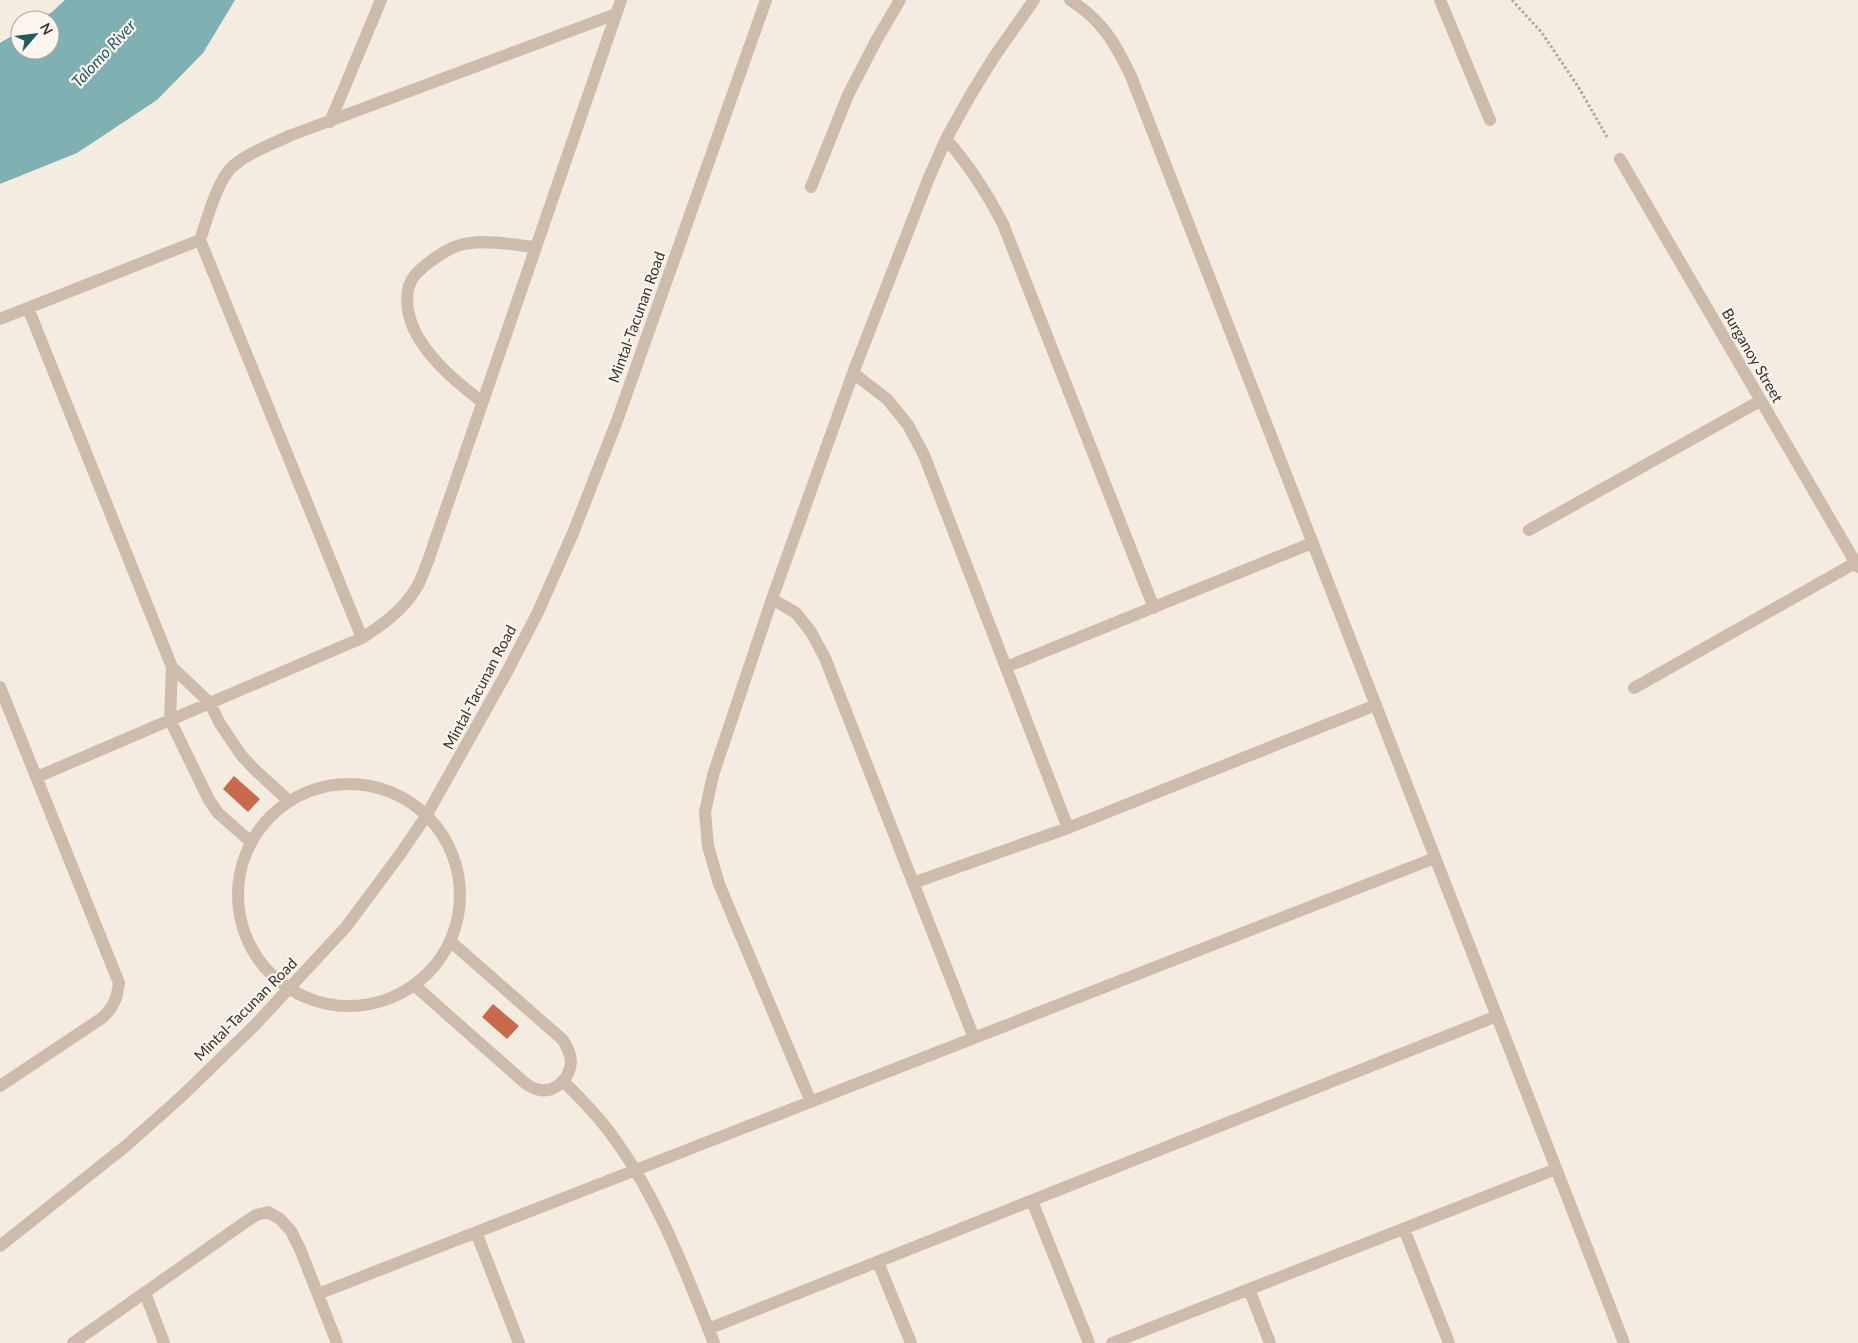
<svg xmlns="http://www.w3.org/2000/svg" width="1858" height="1343" font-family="Lato,sans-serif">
<rect width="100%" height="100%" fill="#f4ebe1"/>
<path fill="#7fb0b2" d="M65 0H235L203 53 157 100 77 153 0 184V43L20 31V50H50V20H38L52 12Z"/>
<path fill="#c8694b" d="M234 776 260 799 248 812 223 789Z
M493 1004 519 1026 507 1039 482 1017Z"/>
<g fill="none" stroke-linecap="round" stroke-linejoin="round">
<path stroke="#b9a596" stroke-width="3" stroke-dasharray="2.5 2.5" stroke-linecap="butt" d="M1512 0 1542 33 1579 88 1607 137"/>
<path stroke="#cdbbac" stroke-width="12" d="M1070 0C1102 20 1115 43 1131 76L1624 1343
M1440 0 1490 120
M330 122 381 0
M946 139C969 165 987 193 1003 224L1154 608
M1620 159 1858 567
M811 187 848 95 877 39 900 0
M28 308 172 667 170 720 209 800 218 813 251 842
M0 319 200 240
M853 373 887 399 908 425 924 455 1068 828
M482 402C458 383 434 364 418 337 408 320 401 292 415 275 420 269 428 263 435 258 445 251 457 244 470 243 491 240 514 245 535 247
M1529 530 1760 401
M772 599 796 613 811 632 825 658 974 1038
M362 638 200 240C207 220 217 180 233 166 250 152 270 145 289 136L616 14
M172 667 210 703 219 722 241 755 255 770 289 801
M1006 667 1312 543
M0 687 119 983C117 998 114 1007 102 1018L0 1086
M1634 688 1855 563
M37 777 362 638C382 625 402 611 415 590 421 582 424 570 428 561L621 0
M238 895a111 111 0 1 1 222 0a111 111 0 1 1-222 0Z
M913 883 1068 828 1376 705
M414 985 525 1083C528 1085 532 1088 536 1089 553 1095 570 1079 571 1062 571 1054 567 1047 563 1040L450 941
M563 1081C582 1100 601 1119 616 1141 660 1202 686 1274 714 1343
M811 1102 719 884 708 846 705 812 713 775 772 599 853 373 928 180 946 139 970 96 994 57 1034 0
M1032 1201 1089 1343
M1404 1229 1449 1343
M476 1232 519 1343
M0 1246 127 1145 182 1096 255 1025 346 927 401 853 426 816 507 672 538 612 573 533 617 421 766 0
M878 1262 911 1343
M1249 1289 1270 1343
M145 1293 164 1343
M318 1294 1435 858
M708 1329 1497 1016
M73 1343 244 1223 256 1215 268 1212 280 1219 291 1231 300 1249 337 1343
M1112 1343 1556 1169"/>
</g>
<g text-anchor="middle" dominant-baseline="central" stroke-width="4.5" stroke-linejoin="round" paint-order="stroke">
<g font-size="15" fill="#3b302b" stroke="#fbf5ee">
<text transform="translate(636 317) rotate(-70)">Mintal-Tacunan Road</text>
<text transform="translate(1753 355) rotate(60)">Burganoy Street</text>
<text transform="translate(479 687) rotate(-62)">Mintal-Tacunan Road</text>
<text transform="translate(245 1009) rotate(-45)">Mintal-Tacunan Road</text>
</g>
<g font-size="16" font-style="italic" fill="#1f5a5e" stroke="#fbf5ee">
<text transform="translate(103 53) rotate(-47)">Talomo River</text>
</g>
</g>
<g transform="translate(35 35) rotate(62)"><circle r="24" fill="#fbf5ee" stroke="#aea6a0"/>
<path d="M0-4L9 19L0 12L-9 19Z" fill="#1f5a5e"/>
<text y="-8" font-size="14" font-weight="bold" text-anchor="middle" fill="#3b302b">N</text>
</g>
</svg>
